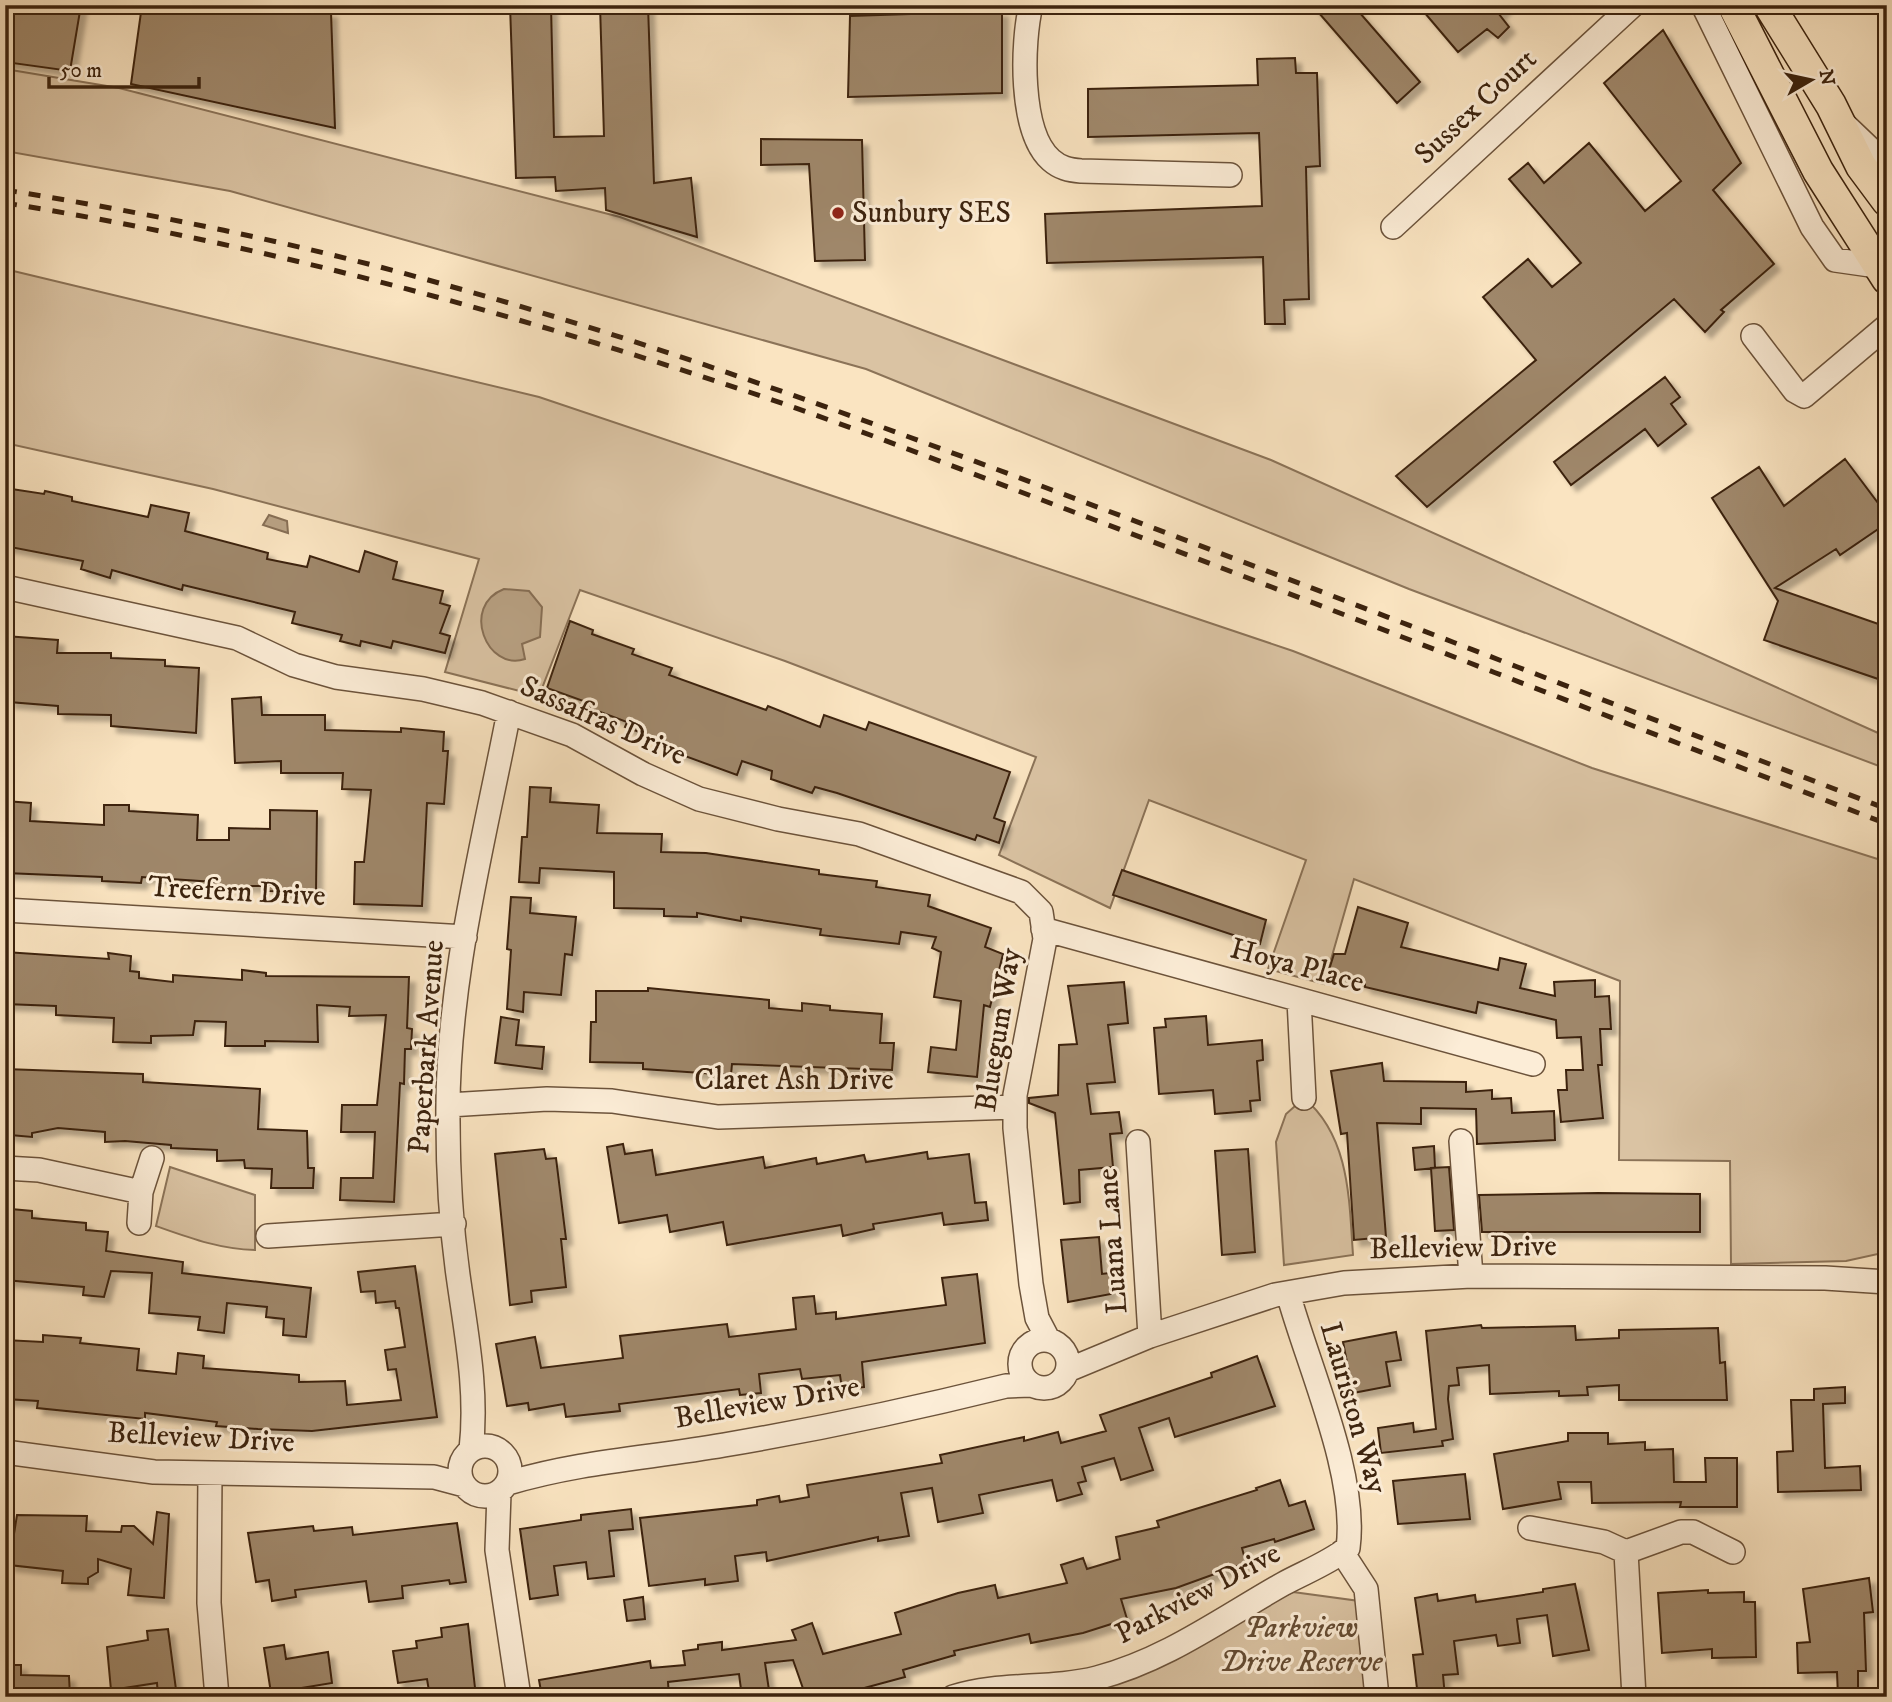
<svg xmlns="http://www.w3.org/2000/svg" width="1892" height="1702" font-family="'IM FELL DW Pica',serif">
<defs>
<filter id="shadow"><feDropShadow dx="6" dy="6" stdDeviation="2" flood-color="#0004"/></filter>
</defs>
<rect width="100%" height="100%" fill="#fae4c1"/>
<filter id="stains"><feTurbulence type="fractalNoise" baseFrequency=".00286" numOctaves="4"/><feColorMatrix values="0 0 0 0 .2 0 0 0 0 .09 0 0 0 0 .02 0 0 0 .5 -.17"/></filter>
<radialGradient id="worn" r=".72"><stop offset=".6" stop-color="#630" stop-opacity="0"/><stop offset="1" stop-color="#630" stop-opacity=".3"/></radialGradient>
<path fill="#dac3a3" stroke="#8b7358" stroke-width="2" d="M5 69 119 88 620 217 1271 460 1887 737V769L1409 589 866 369 230 191 5 151Z
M5 269 539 397 1293 651 1592 768 1887 862V1252L1846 1261 1731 1264 1730 1161 1619 1160 1620 981 1354 879 1324 984 1268 969 1306 860 1149 800 1110 908 999 855 1036 757 785 661 580 590 539 696 445 672 479 559 213 489 5 443Z
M1304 1098C1350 1137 1349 1199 1353 1255L1284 1265 1276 1142 1286 1114Z
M170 1167 255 1195V1250C219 1249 190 1238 156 1226Z
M1293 1592 1359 1601 1370 1697H980L1136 1667Z"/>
<path fill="#b9a284" stroke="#876f55" stroke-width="2" d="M269 515 287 521 288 533 263 525Z
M504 589 529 591 542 607 540 637 522 644 525 659C487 672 460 606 504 589Z"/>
<path fill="#9f876b" stroke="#3c230e" stroke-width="2" filter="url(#shadow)" d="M5 5H81L70 71 5 62Z
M142 5H280V10L331 12 335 128 131 84Z
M510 5H551L554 137 604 136 600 5H648L654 183 691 178 697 237 606 210 605 188 556 191 555 177 516 178Z
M1312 5H1353L1420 82 1397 103Z
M1418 5H1507L1499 14 1509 27 1498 38 1487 29 1458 52Z
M1002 11V93L848 97 850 16Z
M1663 30 1741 163 1713 190 1774 264 1721 310 1724 312 1705 332 1674 299 1427 507 1396 476 1536 360 1483 297 1528 259 1552 287 1581 263 1509 179 1528 163 1544 183 1589 143 1645 211 1681 181 1604 83Z
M1295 58 1296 73H1317L1320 166 1306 167 1309 299 1284 300 1285 324H1265L1263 257 1047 263 1045 214 1262 206 1259 133 1088 137V89L1258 85 1257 59Z
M761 139 862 140 865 260 815 261 809 164 761 165Z
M1665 377 1680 397 1671 404 1686 424 1658 446 1645 429 1571 485 1554 462Z
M1845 459 1887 515V523L1840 555 1836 549 1775 588 1887 627V682L1764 640 1778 601 1712 498 1759 467 1784 506Z
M5 488 44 494 45 491 72 497V501L148 517 151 505 189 513 185 531 268 553 267 559 307 567 310 556 359 572 365 551 397 562 393 579 443 591 440 603 450 606 440 633 450 636 445 653 393 641 391 648 361 641 360 646 340 641 342 635 292 623 295 612 183 585 182 590 112 570 110 578 81 569 83 561 5 546Z
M570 621 593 630 592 634 634 649 632 654 672 668 669 675 766 710 768 706 820 727 824 715 866 730 869 722 1010 772 994 818 1005 822 999 843 977 835 975 840 837 793 815 787 812 793 771 779 772 771 742 761 737 775 663 748 665 741 625 727 627 722 587 707 589 703 547 688Z
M5 636 58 640 57 653H111V658L165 660V666L199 668 196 733 111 726V715L58 714V706L9 702 11 674 5 673Z
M261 697 262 715H325V730L401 732V728L444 732 443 751H448L444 804 427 803 422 906 354 904 355 862H364L371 790 342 789 343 773H281V761L235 763 232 699Z
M530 787 551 788 550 802 599 805 597 833 662 834 661 852 706 853 819 870V874L877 881 876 887 930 895 928 906 991 928 985 947 1003 954 990 1007 984 1005 977 1077 928 1072 931 1047 956 1050 961 1001 934 997 941 952 932 948 936 937 901 932 899 944 820 935 821 929 741 917V921L697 913V917L664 916V909L614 908V872L540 868 539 883 519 882 522 837H527Z
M5 801 31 803 30 821 104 825V805H129V811L198 815 197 840H229V828L270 829V810L317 811 316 892 269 891V886H214V882L142 877 141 883 102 881V877L5 873Z
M1122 870 1266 920 1260 944 1113 895Z
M511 897 531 898 530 913 576 917 572 955 565 954 561 995 524 992 523 1012 507 1009 511 950 507 949Z
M1358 907 1408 923 1401 947 1498 970 1500 958 1526 964 1520 988 1555 996 1554 982 1595 980V997L1609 996 1611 1029H1600L1602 1065H1598L1603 1118 1561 1122 1558 1090H1567L1566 1070H1583L1581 1037 1557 1038 1556 1020 1478 1002 1476 1013 1365 987V984L1328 973 1334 954H1345Z
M5 952 109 959 108 953 131 956 130 971 139 972V978L173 982V975L242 980V970L266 973V976L409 977 407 1028 412 1029 411 1049H405L404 1084 400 1083 394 1202 340 1200 341 1178H373L375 1132H341L342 1105H377L386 1015 349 1016 350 1007 317 1005 318 1042 265 1041V1046H225L226 1022 195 1021 193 1035 151 1036V1043L113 1042 114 1018 56 1015V1006L5 1004Z
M1124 982 1128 1023 1108 1025 1115 1082 1087 1084 1091 1114 1119 1112 1122 1133 1110 1134 1113 1167 1079 1170 1080 1202 1064 1204 1055 1113 1029 1103V1098L1058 1095 1059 1045 1077 1044 1068 986Z
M648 988 769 1000V1008L802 1011V1003L830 1006V1010L882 1014 880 1043H894L892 1070 732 1064 731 1075 643 1069V1063L590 1062 591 1022H596V991H648Z
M1206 1016 1208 1045 1262 1040 1263 1060 1257 1061 1260 1100 1250 1101 1251 1111 1215 1114 1213 1090 1159 1094 1154 1028 1166 1027 1165 1019Z
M501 1017 519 1020 516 1045 544 1047 542 1069 495 1063Z
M1382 1063 1384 1081 1466 1082V1092L1492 1090V1099L1511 1098 1512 1113 1554 1111 1555 1140 1477 1144 1476 1109 1421 1108V1124L1377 1123 1386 1237 1354 1240 1347 1133 1341 1134 1331 1071Z
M5 1069 143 1074V1082L260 1089 258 1129 307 1131 308 1168H314L313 1188H271L272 1169 245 1168 244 1160 217 1161V1150L171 1148V1145L125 1141 105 1142V1132L58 1128 32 1133V1137L10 1135 5 1129Z
M623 1144 625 1154 652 1150 656 1175 763 1157 765 1168 816 1158 817 1164 864 1155 866 1162 927 1152 928 1159 969 1154 975 1203 986 1202 988 1220 944 1225 942 1213 873 1224 874 1229 843 1236 841 1225 727 1245 723 1222 670 1232 667 1215 619 1223 607 1147Z
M1434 1146 1435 1168 1415 1170 1413 1148Z
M544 1149 546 1159 556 1158 566 1239H561L566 1287 531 1291 532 1302 510 1305 495 1154Z
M1248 1149 1255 1252 1222 1255 1215 1151Z
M1449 1167 1454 1230 1435 1231 1431 1168Z
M1598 1193 1700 1194V1232H1482L1479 1195Z
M11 1209 32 1211V1218L86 1223V1230L108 1232 106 1251 183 1262 182 1273 311 1288 306 1337 283 1335 284 1319 266 1317 267 1307 227 1303 224 1333 198 1330 200 1317 149 1313 152 1273 111 1271 104 1297 83 1295 84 1287 5 1280V1226H10Z
M1099 1237 1102 1274 1110 1273 1111 1294 1068 1302 1061 1240Z
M415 1266 437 1417 312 1431 258 1429 216 1426 217 1422 145 1413V1419L37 1408 38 1401 5 1399V1340L43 1342V1335L81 1338 80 1343 139 1349 137 1370 176 1374 178 1353 204 1356 203 1368 299 1375V1382L345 1381 347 1405 401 1400 396 1369 388 1370 385 1350 405 1347 399 1308H396L395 1301 376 1303 375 1291 361 1292 358 1272Z
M977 1274 985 1343 862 1362 864 1387 842 1389 840 1375 802 1379 800 1369 759 1374 761 1393 740 1395 739 1389 619 1404 620 1411 566 1417 564 1404 529 1410 528 1403 507 1406 496 1344 535 1337 541 1368 623 1358 620 1336 727 1324 729 1337 796 1329 793 1298 814 1296 816 1314 836 1312V1319L946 1305 942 1278Z
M1481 1325 1482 1328 1575 1326 1576 1340 1619 1338V1330L1718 1328 1720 1363 1725 1362 1727 1400H1619V1385L1587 1387 1588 1395 1559 1396V1391L1490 1394 1489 1365 1457 1368 1459 1385 1449 1386 1448 1399 1453 1439 1442 1441 1443 1446 1381 1453 1378 1428 1413 1423 1414 1432 1436 1429 1426 1331Z
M1396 1332 1401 1360 1386 1362 1390 1386 1353 1393 1343 1342Z
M1257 1356 1275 1406 1175 1437 1169 1418 1139 1428 1153 1470 1121 1480 1114 1458 1082 1467 1086 1481 1078 1483 1082 1494 1057 1501 1052 1480 979 1495 983 1513 938 1522 932 1488 901 1493 909 1536 878 1541V1537L767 1561 766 1552 735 1556 738 1581 705 1585V1579L649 1586 640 1518 757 1505V1500L779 1496 780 1502 809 1497 807 1485 942 1463 940 1455 1024 1437V1441L1058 1432 1061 1443 1106 1431 1100 1415 1212 1377 1211 1373Z
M1845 1387V1403L1823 1404 1825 1468 1860 1466 1861 1490 1778 1492 1777 1452 1793 1451 1791 1400H1814V1389Z
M1568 1433H1608V1444L1645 1442V1450L1673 1449 1674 1482H1706L1705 1458H1737V1507H1680L1681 1502 1592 1503 1591 1482H1558L1561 1499 1503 1509 1494 1454 1568 1441Z
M1465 1474 1470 1519 1398 1524 1393 1481Z
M1280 1480 1289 1506 1305 1501 1314 1529 1275 1542 1274 1539 1242 1548 1246 1563 1223 1571 1176 1588 1121 1599 1127 1619 1083 1633 1031 1643 1029 1634 954 1651 955 1655 903 1670 905 1677 831 1697H806L793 1660 765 1663 770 1697H742L739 1674 668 1682 669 1697H542L539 1680 650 1661 651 1668 685 1665 683 1651 698 1649V1645L722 1642V1650L796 1640 792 1630 812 1623 823 1654 901 1634 895 1613 958 1593 995 1585 998 1598 1067 1583 1061 1565 1083 1558 1087 1569 1120 1559 1116 1537 1159 1527 1157 1521 1257 1490 1256 1488Z
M631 1509 633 1529 609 1531 614 1576 588 1579 586 1562 554 1566 558 1595 530 1599 520 1529 581 1520V1515Z
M157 1512 169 1514 164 1598 128 1595 131 1569 98 1559V1572L88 1578V1584L62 1583 63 1571 9 1565 17 1515 87 1516 86 1531 121 1532 122 1526H134L153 1544Z
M457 1523 466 1582 450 1584 449 1580 402 1586 403 1598 369 1602 366 1581 295 1590 296 1597 272 1601 269 1580 256 1582 248 1533 313 1526 314 1531 352 1527 353 1535Z
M1869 1578 1873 1612 1864 1613 1866 1671H1858V1697H1838L1837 1672 1798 1673 1797 1643 1810 1642 1803 1589Z
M1575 1584 1589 1650 1553 1656 1547 1615 1517 1619 1520 1643 1498 1646 1496 1635 1454 1641 1458 1674 1443 1675 1445 1697H1418L1413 1655 1423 1654 1415 1598 1437 1594 1438 1601 1475 1595 1476 1602 1543 1592V1589Z
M1708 1590V1593L1744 1592V1602H1755L1756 1657 1712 1658V1649L1662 1653 1658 1593Z
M643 1597 645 1619 627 1621 624 1600Z
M468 1624 476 1697H430L427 1679 398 1683 393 1651 417 1648 416 1641 442 1637 441 1628Z
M168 1629 177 1697H158L157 1683 111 1690 107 1647 148 1640 147 1631Z
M284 1645 286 1659 328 1652 332 1683 271 1693 264 1648Z
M5 1665H21V1675L69 1676 70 1697H5Z"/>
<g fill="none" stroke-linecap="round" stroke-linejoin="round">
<defs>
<path id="minor" d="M1031 5C1022 42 1019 132 1051 160 1060 168 1069 170 1081 171L1230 175
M1703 5 1812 227 1835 260 1877 266
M1845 125 1887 165
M1393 227 1633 5
M1753 336 1795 391 1804 396 1887 326
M5 587 237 638 294 665 336 677 423 689 482 703 572 735 643 774 699 799 778 819 859 834 1021 892 1041 912 1045 939 1015 1095V1128L1031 1284 1037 1318 1048 1339
M5 910 465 937
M1043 929 1533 1064
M1299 1000 1304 1098
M449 1105 547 1099 612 1101 718 1117 1015 1107
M1461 1141 1471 1276
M1138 1142 1150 1336
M5 1168 39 1170 141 1192
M139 1223 141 1192 152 1158
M268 1236 454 1224
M1020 1364a24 24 0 1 1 48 0a24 24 0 1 1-48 0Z
M1068 1370 1150 1336 1275 1295 1344 1283 1471 1276 1825 1278 1887 1282
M460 1471a25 25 0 1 1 50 0a25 25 0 1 1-50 0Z
M471 1450C478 1391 466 1333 458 1275 451 1225 448 1172 448 1121 446 984 483 846 509 712
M5 1452 154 1472 434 1477 464 1485
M210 1473 209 1603 217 1697
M508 1483C582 1461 650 1458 724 1445 819 1429 913 1409 1006 1386L1032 1385
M499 1493 497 1550 519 1697
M1530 1528 1604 1542 1626 1552 1681 1532H1693L1733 1552
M1342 1552 1366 1589 1377 1697
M1626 1552 1634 1697
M953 1697C999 1682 1050 1690 1097 1678 1166 1660 1221 1619 1283 1584 1305 1572 1327 1564 1348 1548 1358 1475 1308 1366 1288 1293"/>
<path id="major" d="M1733 5 1818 171 1887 279
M1769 5 1831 105 1861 166 1887 201"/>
</defs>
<use href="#minor" stroke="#6c533b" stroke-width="26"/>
<use href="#major" stroke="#3c230e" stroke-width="33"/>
<use href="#minor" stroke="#fcedd7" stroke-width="23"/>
<use href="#major" stroke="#fae4c1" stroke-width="30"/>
<path stroke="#3c230e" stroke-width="5" stroke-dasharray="12 12" stroke-linecap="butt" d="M5 190C155 214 307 245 453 287 665 346 871 422 1076 499 1347 600 1617 706 1887 809
M5 203C258 243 506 311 749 392 865 431 980 477 1095 520 1360 620 1623 722 1887 824"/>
</g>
<circle fill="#8f2418" stroke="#fcedd7" stroke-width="2.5" cx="838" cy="213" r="7"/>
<g text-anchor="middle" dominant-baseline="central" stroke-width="6" stroke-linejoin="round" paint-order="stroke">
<g font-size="30" fill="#3c230e" stroke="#fcedd7">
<text transform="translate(1476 107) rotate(-43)">Sussex Court</text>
<text transform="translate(603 721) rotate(24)">Sassafras Drive</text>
<text transform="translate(237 892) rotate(3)">Treefern Drive</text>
<text transform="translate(1297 966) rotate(15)">Hoya Place</text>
<text transform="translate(999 1030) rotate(-81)">Bluegum Way</text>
<text transform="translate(427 1047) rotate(-86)">Paperbark Avenue</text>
<text x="794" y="1080">Claret Ash Drive</text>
<text transform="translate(1113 1241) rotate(-94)">Luana Lane</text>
<text transform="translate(1463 1248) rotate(-1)">Belleview Drive</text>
<text transform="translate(767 1403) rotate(-10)">Belleview Drive</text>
<text transform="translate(1353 1408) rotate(74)">Lauriston Way</text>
<text transform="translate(201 1438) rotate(3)">Belleview Drive</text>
<text transform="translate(1198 1594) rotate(-28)">Parkview Drive</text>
</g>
<g font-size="30" fill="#3c230e" stroke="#fcedd7" text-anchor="start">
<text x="852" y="213">Sunbury SES</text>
</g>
<g font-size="30" font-style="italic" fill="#644b33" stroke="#fcedd7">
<text x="1301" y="1628">Parkview<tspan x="1301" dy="34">Drive Reserve</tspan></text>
</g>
</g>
<rect width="1892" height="1702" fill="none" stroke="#fae4c1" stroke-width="28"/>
<rect x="7" y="7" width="1878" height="1688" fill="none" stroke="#3c230e" stroke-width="3.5"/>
<rect x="14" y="14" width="1864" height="1674" fill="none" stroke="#3c230e" stroke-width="2"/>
<g transform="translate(1811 80) rotate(81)" stroke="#fcedd7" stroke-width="5" paint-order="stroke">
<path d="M0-5L12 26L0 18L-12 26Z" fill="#3c230e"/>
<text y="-10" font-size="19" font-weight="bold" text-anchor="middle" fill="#3c230e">N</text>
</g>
<path d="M49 77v10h150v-10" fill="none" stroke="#3c230e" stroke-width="3.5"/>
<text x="60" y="77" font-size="21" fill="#3c230e" stroke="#fcedd7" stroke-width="5" paint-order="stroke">50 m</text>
<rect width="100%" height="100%" filter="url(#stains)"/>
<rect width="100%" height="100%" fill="url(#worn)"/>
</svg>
